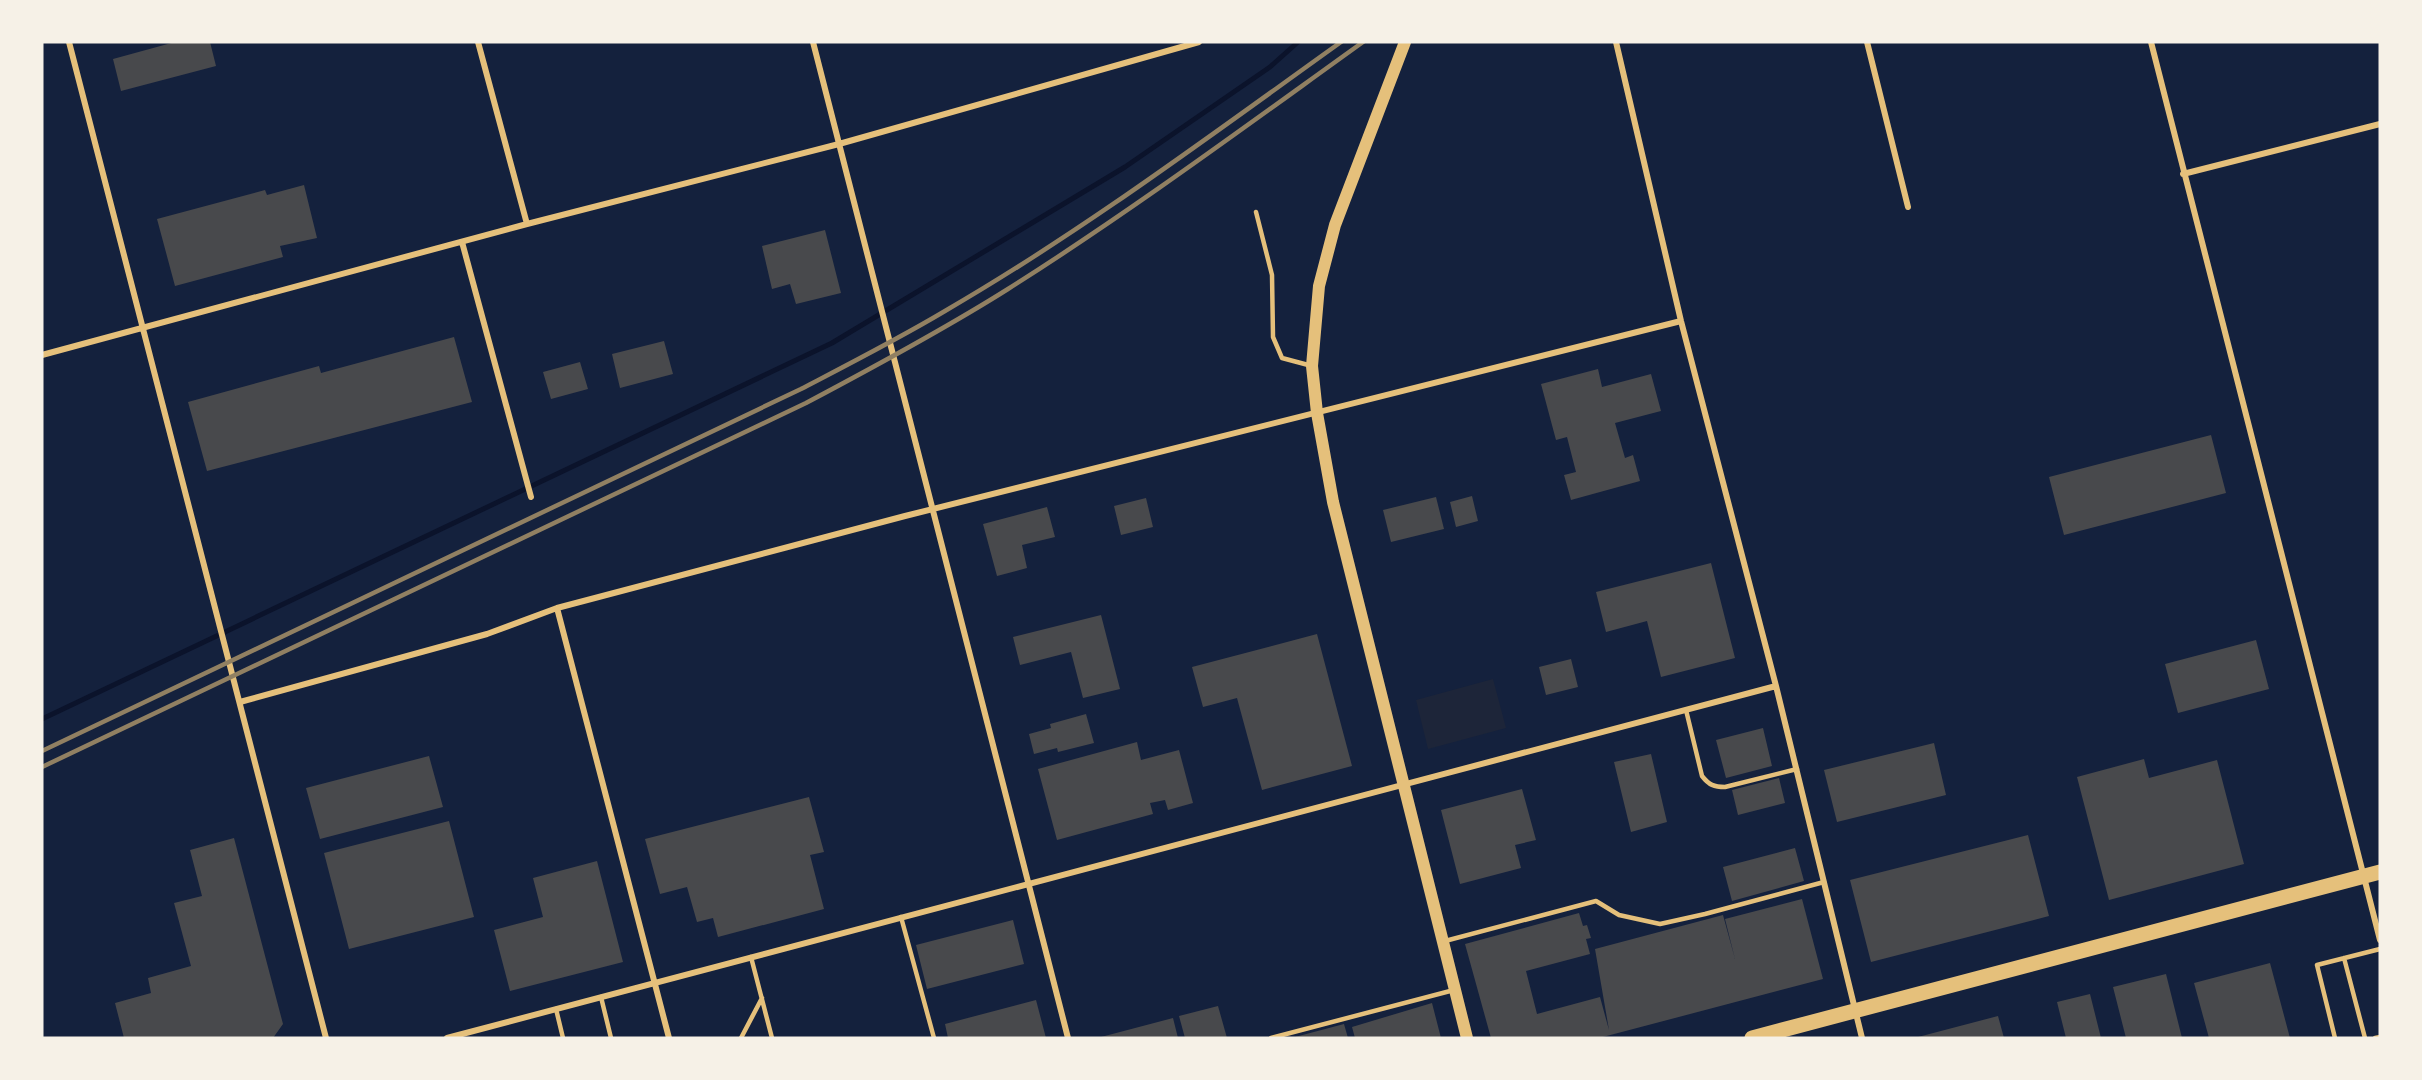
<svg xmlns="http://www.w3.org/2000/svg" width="2422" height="1080" font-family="Lora,serif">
<rect width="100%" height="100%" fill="#14213d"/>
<path fill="#1d2539" d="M1493 679 1506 728 1428 749 1416 700Z"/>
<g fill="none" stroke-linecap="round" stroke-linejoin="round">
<path stroke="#0b132b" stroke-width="5" d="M42 719 832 343 1125 167 1270 67 1298 42"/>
</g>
<path fill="#48494c" d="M175 42H210L216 66 121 91 113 59Z
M304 185 317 238 280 246 283 257 175 286 157 219 265 190 267 195Z
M825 230 841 293 796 304 790 284 772 289 762 246Z
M454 337 472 402 207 471 188 402 319 366 321 373Z
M664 341 673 374 620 388 612 354Z
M580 362 588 389 551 399 543 372Z
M1598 369 1602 387 1651 374 1661 411 1615 423 1625 458 1633 455 1640 481 1571 500 1564 475 1576 472 1567 437 1556 440 1541 384Z
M2211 435 2226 493 2064 535 2049 477Z
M1472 496 1478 521 1456 527 1450 502Z
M1436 497 1444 529 1391 542 1383 510Z
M1146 498 1153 527 1121 535 1114 506Z
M1047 507 1055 537 1022 545 1027 568 997 576 983 524Z
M1711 563 1735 658 1661 677 1647 621 1606 632 1596 592Z
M1101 615 1120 689 1083 698 1071 652 1020 665 1013 637Z
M1317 634 1352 766 1262 790 1237 698 1203 707 1192 667Z
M2256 640 2269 689 2178 713 2165 664Z
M1571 659 1578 687 1546 695 1539 667Z
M1086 714 1094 743 1058 752 1057 748 1034 754 1029 734 1051 728 1050 724Z
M1763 728 1772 766 1726 778 1716 740Z
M1137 742 1141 760 1179 750 1193 803 1168 810 1165 800 1150 803 1153 814 1057 840 1038 769Z
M1934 743 1946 795 1837 822 1824 770Z
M1651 754 1667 822 1631 832 1614 762Z
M429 756 443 807 320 839 306 788Z
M2144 759 2149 778 2217 760 2244 864 2109 900 2077 777Z
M1779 778 1785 803 1738 815 1732 790Z
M1522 789 1536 840 1515 845 1521 868 1460 884 1441 810Z
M809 797 824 852 810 855 824 909 718 937 713 918 697 922 687 887 660 894 645 839Z
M449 821 474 917 349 949 324 853Z
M2028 835 2049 916 1871 962 1850 880Z
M234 838 283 1024 273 1038H124L115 1003 151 993 148 978 191 966 174 903 202 896 190 850Z
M1795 848 1804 881 1732 901 1723 867Z
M597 861 623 962 510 991 494 930 543 917 533 878Z
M1802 899 1823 979 1599 1038H1491L1465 944 1579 913 1583 926 1587 925 1591 938 1586 939 1590 954 1526 971 1537 1014 1600 997 1609 1030 1595 949 1723 915 1735 959 1725 919Z
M1013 920 1024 964 927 989 916 945Z
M2270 963 2290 1038H2209L2194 983Z
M2166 974 2182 1038H2126L2113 987Z
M2090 994 2101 1038H2066L2057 1002Z
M1036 1000 1046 1038H948L945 1024Z
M1432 1003 1441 1038H1355L1352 1027Z
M1218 1006 1227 1038H1185L1179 1016Z
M1998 1016 2004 1038H1918V1037Z
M1173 1018 1178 1038H1101V1037Z
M1344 1024 1348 1038H1296L1295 1037Z"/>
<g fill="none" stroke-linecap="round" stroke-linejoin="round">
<path stroke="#e5c07b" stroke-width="4.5" d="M1256 212 1272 275 1273 337 1282 358 1312 366
M1686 710 1702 776C1709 785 1714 787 1725 787L1797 769
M901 917 934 1038
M1445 941 1596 901 1619 915 1660 924 1705 914 1824 882
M751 957 772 1038
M2344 958 2365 1038
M601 997 611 1038
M556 1009 563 1038
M741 1038 762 998
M1271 1038 1454 990
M2335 1038 2317 965 2380 949
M2375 1038 2380 1037"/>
<path stroke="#e5c07b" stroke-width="6" d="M69 42 326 1038
M478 42 527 224
M813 42 1068 1038
M1616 42 1681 321 1776 686 1862 1038
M1867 42 1908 207
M2151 42 2380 940
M2183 174 2380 124
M462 242 531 497
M42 355 527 224 839 144 1199 42
M557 608 669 1038
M240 702 487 634 557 608 905 516 1681 321
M447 1038 1776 686"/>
<path stroke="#e5c07b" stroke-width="12" d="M1405 42 1335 225 1319 286 1312 366 1317 413 1333 502 1467 1038"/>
<path stroke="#e5c07b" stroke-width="15" d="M1752 1038 2380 872"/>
<path stroke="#918062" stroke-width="4.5" d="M42 751 801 389C849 364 898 339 945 311 1083 231 1211 135 1341 42
M42 767 806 403C874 367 943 330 1008 289 1130 212 1246 126 1363 42"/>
</g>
<rect width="2422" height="1080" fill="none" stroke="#f6f1e7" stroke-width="87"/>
</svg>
